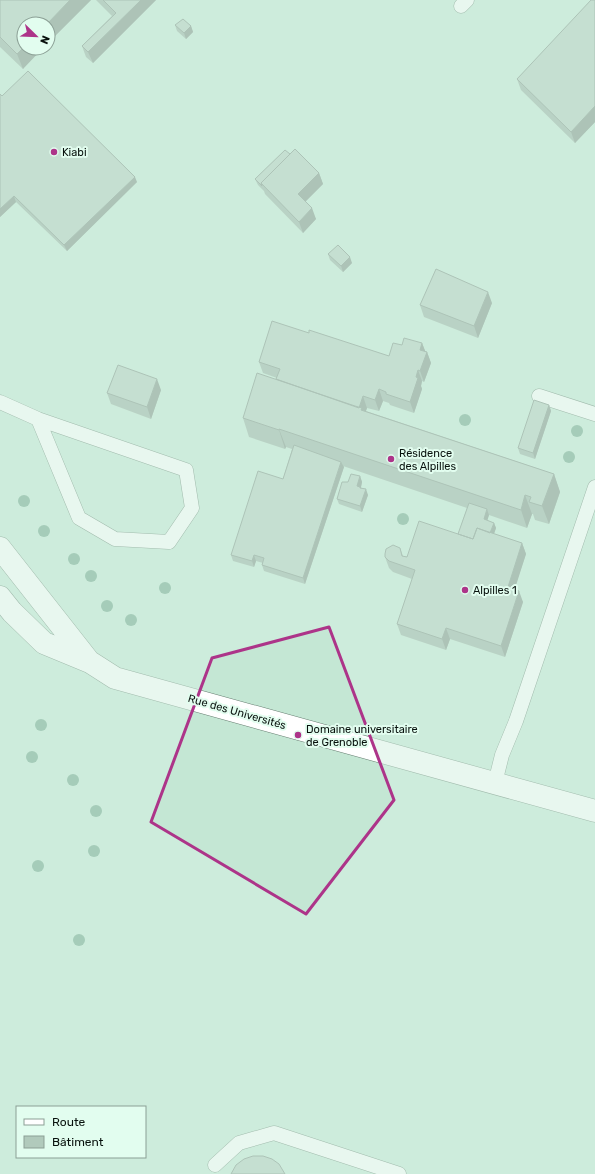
<svg xmlns="http://www.w3.org/2000/svg" width="595" height="1174" font-family="Rubik,sans-serif">
<rect width="100%" height="100%" fill="#d5f0e1"/>
<path fill="#c4e7d4" fill-rule="evenodd" d="M0 0H595V1174H0ZM24 24H48V48H24ZM17 1107H145V1157H17Z"/>
<g fill="none" stroke-linecap="round" stroke-linejoin="round">
<defs>
<path id="lane" d="M461 6 467 0
M539 396 595 414
M0 402 38 419 186 470 192 508 169 542 115 539 79 518 38 419
M495 783 502 755 516 721 595 487
M215 1165 239 1143 274 1133 399 1174"/>
<path id="secondary" d="M0 548 88 660
M0 597 12 612 44 643 90 662 115 678 595 811"/>
</defs>
<use href="#lane" stroke="#657d70" stroke-width="15"/>
<use href="#secondary" stroke="#657d70" stroke-width="23"/>
<use href="#lane" stroke="#fff" stroke-width="14"/>
<use href="#secondary" stroke="#fff" stroke-width="22"/>
</g>
<g fill="#6aa088">
<circle cx="465" cy="420" r="6"/>
<circle cx="577" cy="431" r="6"/>
<circle cx="569" cy="457" r="6"/>
<circle cx="24" cy="501" r="6"/>
<circle cx="403" cy="519" r="6"/>
<circle cx="44" cy="531" r="6"/>
<circle cx="74" cy="559" r="6"/>
<circle cx="91" cy="576" r="6"/>
<circle cx="165" cy="588" r="6"/>
<circle cx="107" cy="606" r="6"/>
<circle cx="131" cy="620" r="6"/>
<circle cx="41" cy="725" r="6"/>
<circle cx="32" cy="757" r="6"/>
<circle cx="73" cy="780" r="6"/>
<circle cx="96" cy="811" r="6"/>
<circle cx="94" cy="851" r="6"/>
<circle cx="38" cy="866" r="6"/>
<circle cx="79" cy="940" r="6"/>
</g>
<path fill="#98aea2" d="M0 0H91L48 43V24L23 69 0 47Z
M96 0H156L93 63 86 57 82 46 112 16Z
M595 0V122L575 143 521 90 517 79Z
M175 25 191 26 193 32 186 39 177 31Z
M2 96 137 182 67 251 16 202 0 217Z
M290 154 319 173 323 184 305 202 316 219 303 233 265 194 264 191 258 185 255 179Z
M328 254 352 263 343 272 330 260Z
M492 303 478 338 424 317 420 305Z
M309 333 389 356 402 345 422 343 425 351 427 352 431 363 424 382 422 381 421 386 422 389 414 413 390 405 389 403 383 401 379 411 367 408 366 411 554 474 560 492 549 524 535 520 533 514H532L527 528 489 515 487 520 494 523 496 528 494 534 522 543 526 554 514 589 523 602 505 657 450 639 446 650 401 635 397 624 412 579 393 572 389 568 385 557 400 548 403 556 407 557 458 534 467 508 343 466 344 467 305 584 264 571 262 565 263 563 256 561 254 567 233 561 231 555 283 479 292 449 286 447 285 449 249 437 243 418 276 379 277 378 263 373 259 362Z
M161 390 151 419 111 404 107 393Z
M549 405 551 411 535 459 520 454 518 448Z
M360 476 362 482 361 487V488L368 495 362 512 339 504 337 499 348 482Z"/>
<path fill="#7c8d84" d="M70 0H91L48 43V24H47Z
M141 0H156L93 63 88 52Z
M191 26 193 32 186 39 184 33Z
M24 47V48H43L23 69 17 54Z
M595 106V122L575 143 571 132Z
M319 173 323 184 302 205 298 194Z
M135 177 137 182 67 251 64 245Z
M14 196 16 202 0 217V209Z
M312 208 316 219 303 233 299 222Z
M350 257 352 263 343 272 341 266Z
M488 292 492 303 478 338 474 326Z
M422 343 426 353 427 352 431 363 424 382 420 371V350Z
M418 370 422 381 421 386 422 389 414 413 410 402 416 377Z
M157 379 161 390 151 419 147 407Z
M379 389 383 401 379 411 375 400Z
M363 396 367 408 364 416 357 413Z
M549 405 551 411 535 459 533 453Z
M279 429 286 447 285 449 279 430Z
M341 462 344 467 305 584 303 578Z
M554 474 560 492 549 524 542 506Z
M360 476 362 482 361 487 363 493 357 486Z
M366 489 368 495 362 512 360 506Z
M525 495 532 514 527 528 521 510Z
M487 509 489 515 486 525 484 519Z
M494 523 496 528 491 542 489 536Z
M522 543 526 554 512 598 508 587Z
M254 555 256 561 254 567 252 561Z
M519 591 523 602 505 657 501 646Z
M446 628 450 639 446 650 442 639Z"/>
<path fill="#b1cabc" stroke="#7c8d84" d="M0 0H70L47 24H24V47L17 54 0 37Z
M103 0H141L88 52 82 46 116 13Z
M591 0H595V106L571 132 517 79Z
M183 19 191 26 184 33 175 25Z
M28 71 135 177 64 245 14 196 0 209V94L2 96Z
M295 149 319 173 298 194 312 208 299 222 261 183Z
M285 150 290 154 261 183 262 186 255 179Z
M338 245 350 257 341 266 328 254Z
M436 269 488 292 474 326 420 305Z
M272 321 309 333V330L389 356 393 343 402 345 404 338 422 343 420 350 427 352 420 371 418 370 416 377 418 378 410 402 386 394V392L379 389 375 400 363 396 359 408 276 379 280 369 259 362Z
M118 365 157 379 147 407 107 393Z
M257 373 355 406 362 408 361 410 554 474 542 506 529 502 531 497 525 495 521 510 279 429V430L243 418Z
M534 400 549 405 533 453 518 448Z
M294 445 341 462 303 578 262 565 264 558 254 555 252 561 231 555 258 471 283 479Z
M351 474 360 476 357 486 360 487V488L366 489 360 506 337 499 342 482H348Z
M469 503 487 509 484 519 494 523 490 533 477 528 473 539 458 534Z
M419 521 473 539 477 528 522 543 508 587 519 591 501 646 446 628 442 639 397 624 415 570 389 561 385 557V554L386 549 393 545 400 548 402 556 407 557Z
M253 1156H263L272 1159 279 1164 285 1174H231L236 1165 244 1159Z"/>
<path d="M0 0H595V1174H0ZM329 627 394 800 306 914 151 822 212 658Z" fill="#d5f0e1" fill-opacity=".55" fill-rule="evenodd"/>
<path fill="none" stroke="#ad3489" stroke-width="3" stroke-linejoin="round" d="M329 627 394 800 306 914 151 822 212 658Z"/>
<g fill="#ad3489" stroke="#e2fdef" stroke-width="1.5">
<circle cx="54" cy="152" r="4"/>
<circle cx="391" cy="459" r="4"/>
<circle cx="465" cy="590" r="4"/>
<circle cx="298" cy="735" r="4"/>
</g>
<g text-anchor="middle" dominant-baseline="central" stroke-width="4" stroke-linejoin="round" paint-order="stroke">
<g font-size="11" fill="#08110d" stroke="#e2fdef" text-anchor="start">
<text x="62" y="152">Kiabi</text>
<text x="399" y="453">Résidence<tspan x="399" dy="13">des Alpilles</tspan></text>
<text x="473" y="590">Alpilles 1</text>
<text x="306" y="729">Domaine universitaire<tspan x="306" dy="13">de Grenoble</tspan></text>
</g>
<g font-size="11" fill="#08110d" stroke="#e2fdef">
<text transform="translate(237 712) rotate(16)">Rue des Universités</text>
</g>
</g>
<rect x="16" y="1106" width="130" height="52" fill="#e2fdef" stroke="#8b9f95"/>
<rect x="24" y="1119" width="20" height="6" fill="#ffffff" stroke="#8b9f95"/>
<text x="52" y="1126" font-size="12" fill="#08110d">Route</text>
<rect x="24" y="1136" width="20" height="12" fill="#b1cabc" stroke="#8b9f95"/>
<text x="52" y="1146" font-size="12" fill="#08110d">Bâtiment</text>
<g transform="translate(36 36) rotate(113)"><circle r="19" fill="#e2fdef" stroke="#8b9f95"/>
<path d="M0-3L7 15L0 10L-7 15Z" fill="#ad3489"/>
<text y="-6" font-size="11" font-weight="bold" text-anchor="middle" fill="#08110d">N</text>
</g>
</svg>
